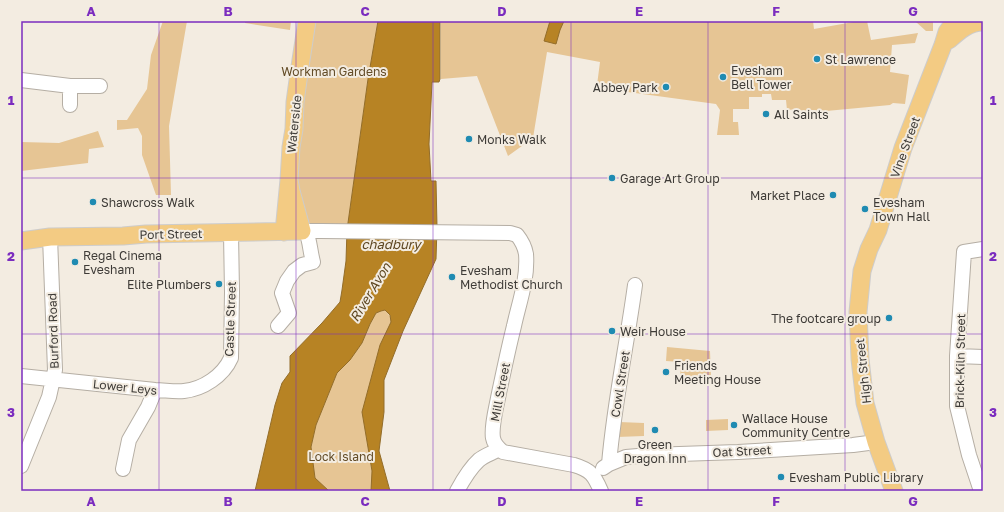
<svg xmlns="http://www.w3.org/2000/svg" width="1004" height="512" font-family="'Golos Text',sans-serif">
<rect width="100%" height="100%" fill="#f3ece1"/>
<path fill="#e6c594" d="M163 21H187L169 126 171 195H156L142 155V136L138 128 117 130V120H127L147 89 151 55Z
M245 21H291L290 30 245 23Z
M307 21H378L368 79 347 230 306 231 296 212 299 73Z
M441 21H813L814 29 859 21H867L871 40 918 33 915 43 892 45 890 72 909 75 905 104 893 103 890 105 805 113 799 109 787 110 786 100H772L771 94H762V97H749V109H733V122H738L739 135H717L720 110 716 104 613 90 597 85 600 62 547 52 533 138 508 156 477 76 441 79Z
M916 21H933V31H926L916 22Z
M98 131 104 147 89 149 88 163 21 171V142L59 143Z
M385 310 394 321 369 456 372 471V491H329L315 478 311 447 316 425 337 373 362 343 370 324 376 313 381 311Z
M667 347 710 351 711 377 680 378 681 362 666 361Z
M728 419V430L706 431V420Z
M619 422 644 423V436L617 437Z"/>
<path fill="#b78324" stroke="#936d2a" d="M378 21H440V79L439 82H432L429 144 431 181H436L437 227 436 259 403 331 384 380V412L379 451 390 491H371L372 471 362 412 380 345 391 322 390 315 385 310 381 311 376 313 370 324 362 343 350 360 337 373 316 425 311 447 315 478 329 491H255L275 405 282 383 290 372V356L322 323 340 302 342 290 346 261 347 230 368 79Z
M550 21H564L560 30 556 44 544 41Z"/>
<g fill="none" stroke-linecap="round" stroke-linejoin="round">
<defs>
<path id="minor" d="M21 80 70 86H100
M70 105V86
M302 231H321L510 233 517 235C521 240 525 248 526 254 528 279 519 303 514 326 508 350 503 374 498 398 496 409 491 427 493 438 494 444 498 448 503 452L574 465C591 470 594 475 601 491
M278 326 289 313 282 293 287 281 294 271 302 265 313 262C310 251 310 241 306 231
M957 356 983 357
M21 376 155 390C164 390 174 392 184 391 203 389 223 376 231 358L232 292 231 233
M609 464 626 457 650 455 738 452 853 445 876 442
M21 466 49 397 55 370 50 237
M603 468 609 464C614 404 627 344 635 285
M123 469 129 440 148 407 155 390
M457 491C463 480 470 468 479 460 485 455 493 453 499 449
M981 491 969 455 957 406V356L964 252 983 249"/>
<path id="major" d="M949 40C959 31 969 22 983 22
M284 232 289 180 291 147 294 129 295 102 299 73 307 21
M21 241 50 237 123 236 146 234 302 231 291 191 289 180
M894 491 876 442 865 403 860 359 858 312 862 271 869 249 878 230 903 148 943 45 947 32 955 21"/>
</defs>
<use href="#minor" stroke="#b5aea4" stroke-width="16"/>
<use href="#major" stroke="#cdcccb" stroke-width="19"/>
<use href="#minor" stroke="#fff" stroke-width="14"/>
<use href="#major" stroke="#f3cb83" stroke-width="17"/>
</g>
<path fill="none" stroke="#7b2cbf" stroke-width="1" stroke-opacity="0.55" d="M159 21V491M296 21V491M433 21V491M571 21V491M708 21V491M845 21V491M21 178H983M21 334H983"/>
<g fill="#1f8bb2" stroke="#f3ece1" stroke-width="1.5">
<circle cx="817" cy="59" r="4"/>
<circle cx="723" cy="77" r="4"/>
<circle cx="666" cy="87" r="4"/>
<circle cx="766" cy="114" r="4"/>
<circle cx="469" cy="139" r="4"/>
<circle cx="612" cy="178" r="4"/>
<circle cx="833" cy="195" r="4"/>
<circle cx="93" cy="202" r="4"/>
<circle cx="865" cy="209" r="4"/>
<circle cx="75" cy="262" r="4"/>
<circle cx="452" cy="277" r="4"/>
<circle cx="219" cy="284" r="4"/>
<circle cx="889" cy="318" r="4"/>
<circle cx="612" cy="331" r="4"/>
<circle cx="666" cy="372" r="4"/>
<circle cx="734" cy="425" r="4"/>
<circle cx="655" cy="430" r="4"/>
<circle cx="781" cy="477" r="4"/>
</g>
<g text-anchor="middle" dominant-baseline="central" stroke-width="4" stroke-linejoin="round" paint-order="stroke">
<g font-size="12" fill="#3e3b37" stroke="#f3ece1" text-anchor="start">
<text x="825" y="59">St Lawrence</text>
<text x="731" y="70">Evesham<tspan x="731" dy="14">Bell Tower</tspan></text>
<text x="658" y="87" text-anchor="end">Abbey Park</text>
<text x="774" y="114">All Saints</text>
<text x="477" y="139">Monks Walk</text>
<text x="620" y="178">Garage Art Group</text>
<text x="825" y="195" text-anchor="end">Market Place</text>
<text x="101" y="202">Shawcross Walk</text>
<text x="873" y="202">Evesham<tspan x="873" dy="14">Town Hall</tspan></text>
<text x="83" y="255">Regal Cinema<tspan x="83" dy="14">Evesham</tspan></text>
<text x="460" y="270">Evesham<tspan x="460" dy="14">Methodist Church</tspan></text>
<text x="211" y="284" text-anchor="end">Elite Plumbers</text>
<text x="881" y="318" text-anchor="end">The footcare group</text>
<text x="620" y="331">Weir House</text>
<text x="674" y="365">Friends<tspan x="674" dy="14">Meeting House</tspan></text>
<text x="742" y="418">Wallace House<tspan x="742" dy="14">Community Centre</tspan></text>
<text x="655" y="444" text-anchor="middle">Green<tspan x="655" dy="14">Dragon Inn</tspan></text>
<text x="789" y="477">Evesham Public Library</text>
</g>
<g font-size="12" fill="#634c27" stroke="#f3ece1">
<text x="334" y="71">Workman Gardens</text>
<text x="341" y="456">Lock Island</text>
</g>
<g font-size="12" fill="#3e3b37" stroke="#f3ece1">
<text transform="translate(294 124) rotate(-84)">Waterside</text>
<text transform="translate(905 147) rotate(-70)">Vine Street</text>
<text transform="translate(171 234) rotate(-1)">Port Street</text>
<text transform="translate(230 319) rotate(-88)">Castle Street</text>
<text transform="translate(53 331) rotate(-92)">Burford Road</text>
<text transform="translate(960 361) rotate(-89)">Brick-Kiln Street</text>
<text transform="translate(863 371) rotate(-96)">High Street</text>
<text transform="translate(620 384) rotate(-81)">Cowl Street</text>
<text transform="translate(125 387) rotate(6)">Lower Leys</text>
<text transform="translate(500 392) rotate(-79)">Mill Street</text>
<text transform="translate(742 451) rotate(-3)">Oat Street</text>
</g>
<g font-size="13" font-style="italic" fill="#5e4722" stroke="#f3ece1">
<text x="391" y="244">chadbury</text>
<text transform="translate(370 292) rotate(-59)">River Avon</text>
</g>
</g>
<rect width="1004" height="512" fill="none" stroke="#f3ece1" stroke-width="44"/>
<rect x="22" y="22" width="960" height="468" fill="none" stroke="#7b2cbf" stroke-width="1.5"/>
<g font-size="13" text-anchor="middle" font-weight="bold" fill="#7b2cbf">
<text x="91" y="16">A</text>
<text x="228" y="16">B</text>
<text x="365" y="16">C</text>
<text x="502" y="16">D</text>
<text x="639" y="16">E</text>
<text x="776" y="16">F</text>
<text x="913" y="16">G</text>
<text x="11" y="105">1</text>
<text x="993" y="105">1</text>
<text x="11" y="261">2</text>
<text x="993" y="261">2</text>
<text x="11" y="417">3</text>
<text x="993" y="417">3</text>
<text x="91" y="506">A</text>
<text x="228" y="506">B</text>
<text x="365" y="506">C</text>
<text x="502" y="506">D</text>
<text x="639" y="506">E</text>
<text x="776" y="506">F</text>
<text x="913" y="506">G</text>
</g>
</svg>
